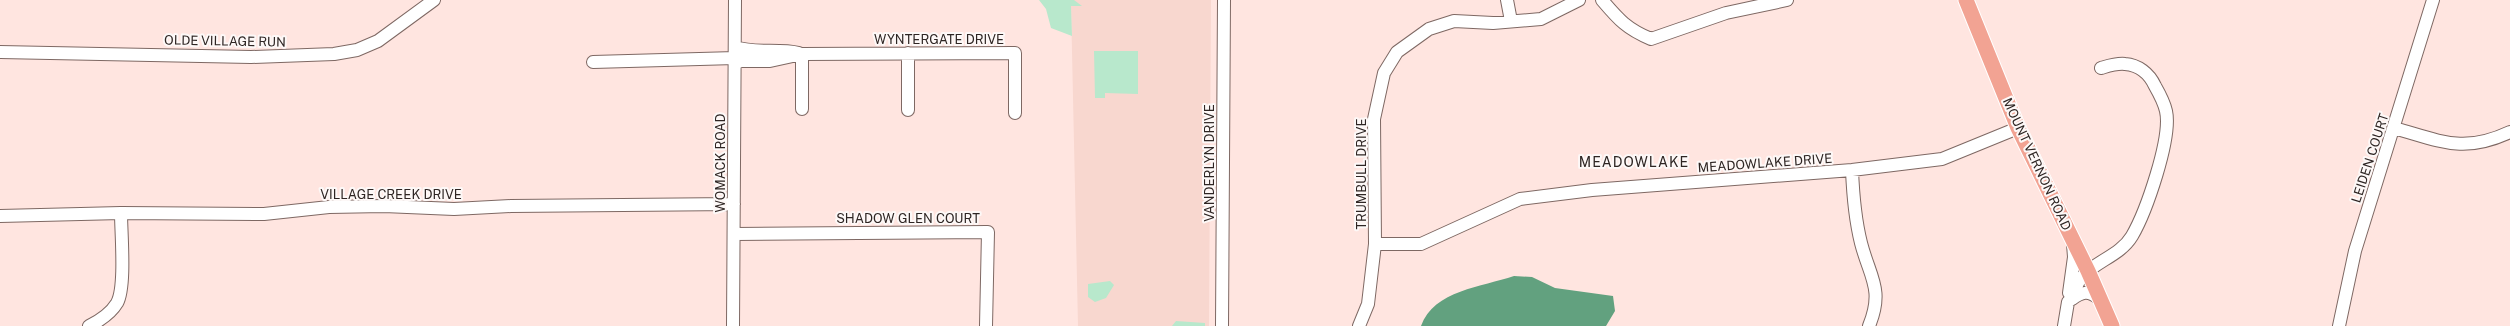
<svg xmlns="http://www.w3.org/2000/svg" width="2510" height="326" font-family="'Public Sans',sans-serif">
<rect width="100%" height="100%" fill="#ffe5e0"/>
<path fill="#f8d7cf" d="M1073 0H1211L1209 326H1078L1071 6H1081Z"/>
<path fill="#b8e8cc" d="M1039 0H1074L1082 6H1071L1072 36 1051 28 1046 9Z
M1094 51H1138V94L1105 93V98H1095Z
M1110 281 1114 285 1106 298 1095 302 1088 297V284Z
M1176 321 1205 323V326H1172Z"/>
<path fill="#62a17f" d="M1514 276 1532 277 1555 288 1613 296 1615 311 1606 326H1421C1434 290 1482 287 1514 276Z"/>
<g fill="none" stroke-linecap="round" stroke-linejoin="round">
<defs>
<path id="minor" d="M1507 0 1511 21
M1602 0C1619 20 1627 29 1651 39L1726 13 1787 0
M735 47C755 54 778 48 799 53
M0 52 251 57 334 54 357 50 378 41 434 0
M593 62 735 58
M735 64 740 61H770L802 54 1015 53V113
M802 109V54
M908 110V53
M2394 128C2441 141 2463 154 2510 132
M1852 170C1853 195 1855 219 1861 243 1870 278 1884 289 1869 326
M0 216 121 213 264 214 329 207 384 206 454 209 511 206 734 204
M735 234 988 232 986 326
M1375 244H1421L1520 199 1592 190 1852 170 1942 159 2018 128
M2069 293 2074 257 2073 244
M2072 299C2082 292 2088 290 2098 298
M89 326C99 321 111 313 117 303 126 287 121 233 121 213
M733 326 735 0
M1222 326 1224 0
M1359 326 1368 304 1375 244 1374 119 1384 73 1397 52 1429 29 1454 21 1493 23 1541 19 1579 0
M2064 326 2068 302C2075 297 2075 285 2081 278 2095 261 2120 256 2132 236 2146 212 2172 138 2166 111 2164 102 2159 93 2155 86 2149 73 2138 65 2125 64 2117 63 2108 66 2101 68
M2339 326 2355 251 2433 0"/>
<path id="major" d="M1966 0 2018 128 2088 271 2112 326"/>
</defs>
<use href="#minor" stroke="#7e6863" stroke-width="14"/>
<use href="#major" stroke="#fff" stroke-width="17"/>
<use href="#minor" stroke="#fff" stroke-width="12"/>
<use href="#major" stroke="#f2a393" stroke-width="15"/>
</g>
<g text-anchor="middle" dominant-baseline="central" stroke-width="4" stroke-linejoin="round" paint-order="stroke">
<g font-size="13" fill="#2e2523" stroke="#fdf8f7">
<text x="939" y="39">WYNTERGATE DRIVE</text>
<text transform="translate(225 41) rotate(1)">OLDE VILLAGE RUN</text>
<text transform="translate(2370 158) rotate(-72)">LEIDEN COURT</text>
<text transform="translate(720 163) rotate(-90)">WOMACK ROAD</text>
<text transform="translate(1209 163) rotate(-90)">VANDERLYN DRIVE</text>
<text transform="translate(1765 163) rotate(-4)">MEADOWLAKE DRIVE</text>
<text transform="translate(2037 164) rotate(65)">MOUNT VERNON ROAD</text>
<text transform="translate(1361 174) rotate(-90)">TRUMBULL DRIVE</text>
<text x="391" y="194">VILLAGE CREEK DRIVE</text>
<text x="908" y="218">SHADOW GLEN COURT</text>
</g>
<g font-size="14" letter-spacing="1" fill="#2e2523" stroke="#fdf8f7">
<text x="1634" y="162">MEADOWLAKE</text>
</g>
</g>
</svg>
